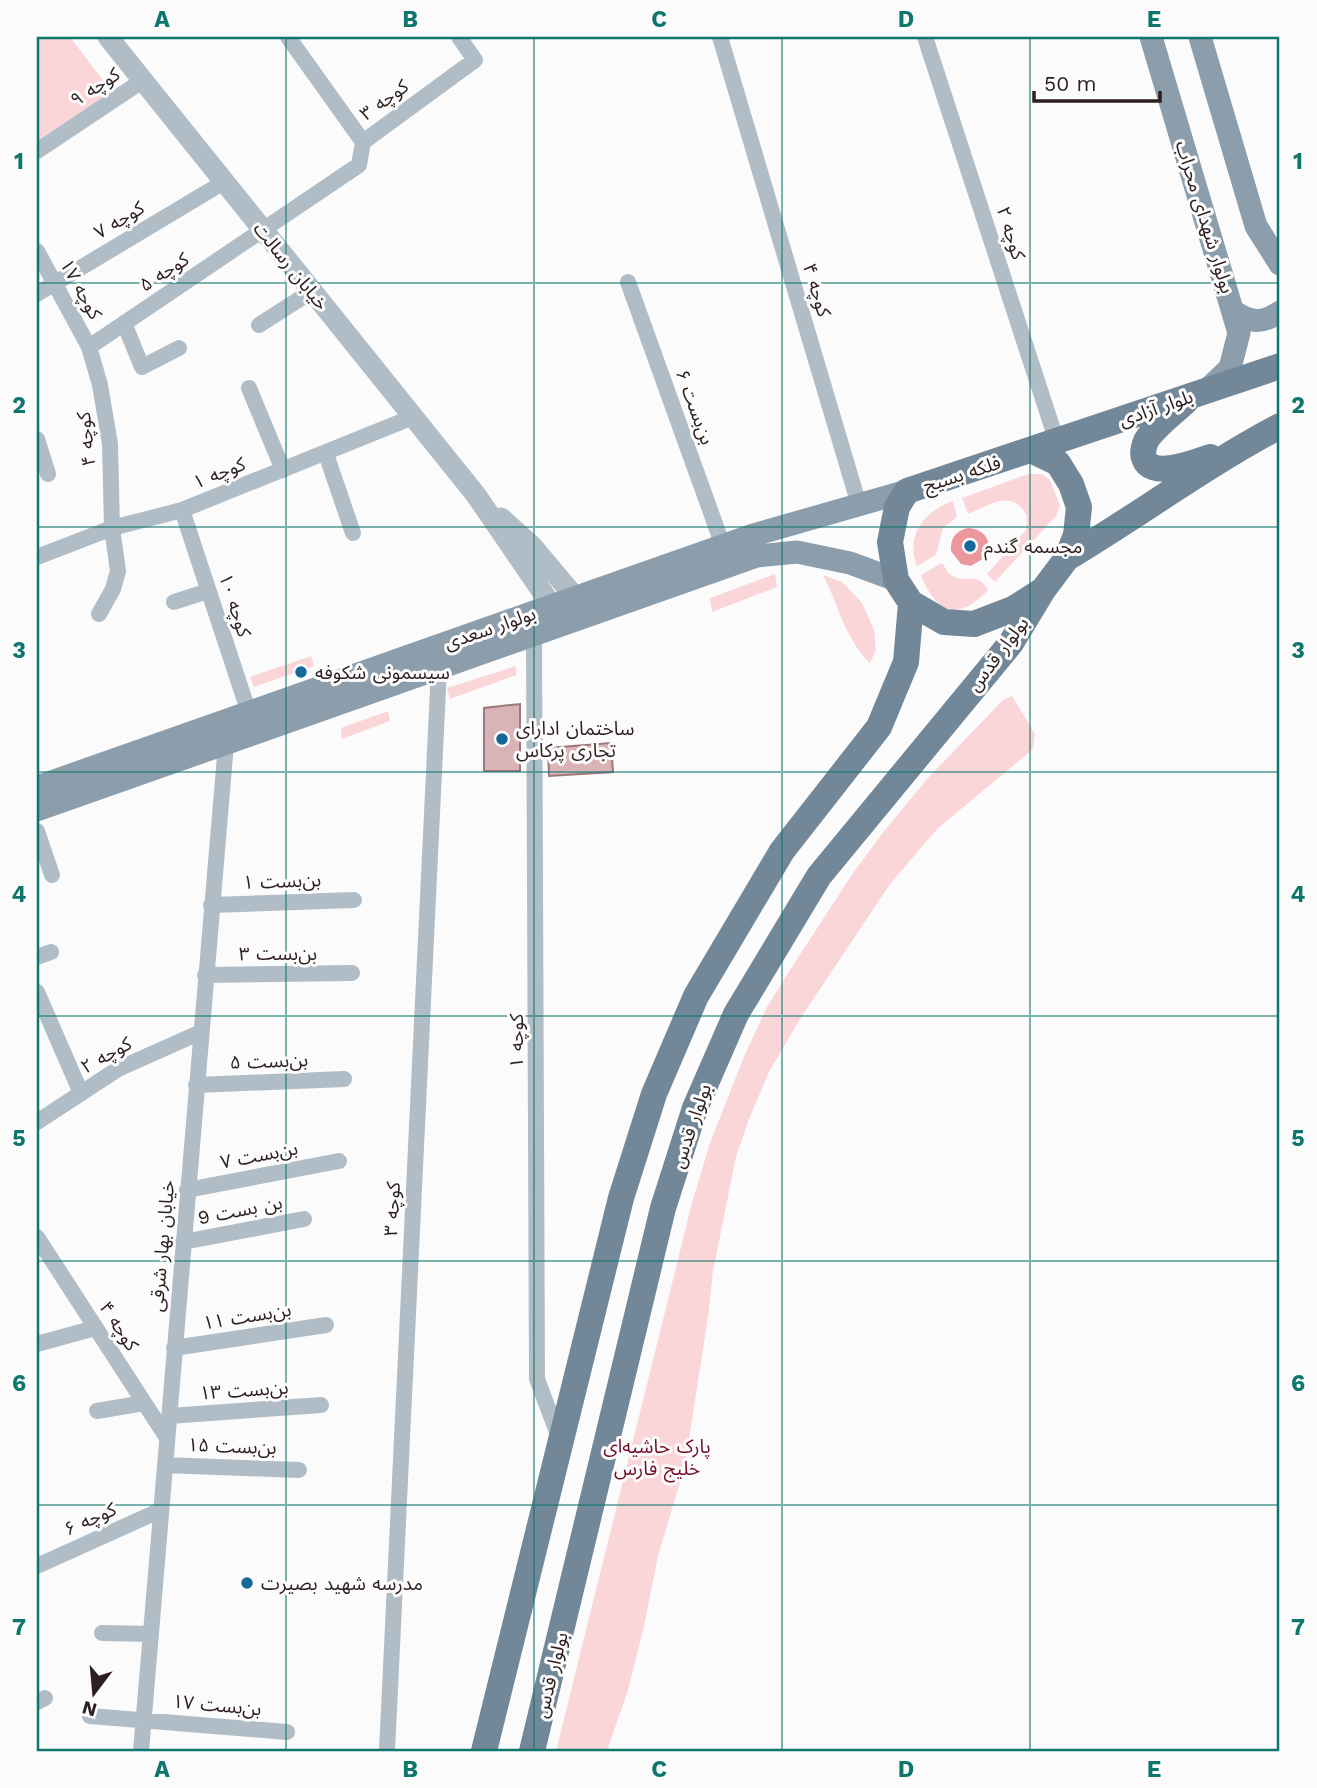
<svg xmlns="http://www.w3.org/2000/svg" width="1317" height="1788" font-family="'Work Sans','Noto Sans Arabic',sans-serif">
<rect width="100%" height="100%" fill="#fbfbfb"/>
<path fill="#fad6d8" d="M37 37H70L112 92 37 141Z
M1028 474H1042L1050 480 1060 506 1056 516 995 582 987 574 1026 530 1027 516C1013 488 990 505 968 514L962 498Z
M953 501 957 517 943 528 936 555 917 566C905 534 925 511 953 501Z
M942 563C946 568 947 574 953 576 968 584 977 570 988 590 957 622 937 614 921 575Z
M775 574 777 587 712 612 710 598Z
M823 575 842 582 862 603 874 630 876 650 870 663C845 639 839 606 823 575Z
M311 656 314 666 254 687 250 677Z
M516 666V675L450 699 447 688Z
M1012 696 1035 734 1033 749 938 828 890 884 800 1019 769 1072 749 1119 736 1157 713 1271 708 1317 685 1465 658 1556 644 1626 628 1690 607 1751H556L692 1203 710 1143 745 1054 767 1007 790 970 853 873 885 830 927 779 1003 700Z
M388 711 390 721 342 739 341 728Z"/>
<path fill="#ec979e" d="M968 528C985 529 993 542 986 557L971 566 961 564 951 551C950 539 955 531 968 528Z"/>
<path fill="#d9b3b6" stroke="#9c797c" stroke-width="2" d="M520 704V771H484V708Z
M611 743 613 772 549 776 548 748Z"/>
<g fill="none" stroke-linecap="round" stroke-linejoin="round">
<path stroke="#b0bdc6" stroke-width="16" d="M288 37 363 142
M720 37 859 505
M925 37 1057 442
M37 151 142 81
M37 251 89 347 100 385 110 444 112 528 118 571 113 589 99 614
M628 282 723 546
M37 294 224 182
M124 323 142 367 179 348
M259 325 312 291
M89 347 359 165 363 142 475 60 459 37
M249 388 283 470
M37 439 48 474
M326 454 353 533
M182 510 249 713
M37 557 112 528 182 510 413 417
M174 602 208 591
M534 635 537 1379 560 1440
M37 831 52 875
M211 905 354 900
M37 957 51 952
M205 975 352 973
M37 992 81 1093
M196 1085 344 1079
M37 1122 118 1069 201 1032
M187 1190 339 1161
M37 1237 167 1438
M183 1242 304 1219
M37 1344 95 1328
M174 1348 326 1325
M97 1411 144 1403
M169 1416 321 1405
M165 1465 299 1470
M37 1566 161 1510
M102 1633 151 1634
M37 1702 45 1698
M90 1716 287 1732
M141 1751 226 744
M387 1751 439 668"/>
<path stroke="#b0bdc6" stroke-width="21" d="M108 37 476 495 552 606
M501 518 532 546 575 597"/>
<path stroke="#8c9eac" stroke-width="23" d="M1151 37 1239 333 1230 368 1208 389
M1200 37 1256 226 1280 264
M1233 311C1250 323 1262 324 1280 312
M37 787 750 536 907 491
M37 810 757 556 797 552 850 563 896 580"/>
<path stroke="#728899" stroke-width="26" d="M1186 401C1175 412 1153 428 1146 441 1144 446 1142 453 1144 458 1151 480 1195 462 1210 457
M1033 451 1058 463 1071 484 1079 507 1076 535 1067 558 1043 590 1013 609 974 624 944 622 911 603 896 580 890 542 897 507 907 491 1280 366
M1067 558C1139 515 1206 465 1280 426
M484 1751 621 1198 654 1094 696 996 782 851 879 727 906 662 911 603
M532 1751 663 1208 695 1108 736 1014 819 876 1011 643 1043 590"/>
</g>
<path fill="none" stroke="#0f766e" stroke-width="2" stroke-opacity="0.55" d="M286 37V1751M534 37V1751M782 37V1751M1030 37V1751M37 283H1280M37 527H1280M37 772H1280M37 1016H1280M37 1261H1280M37 1505H1280"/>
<g fill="#14699a" stroke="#fbfbfb" stroke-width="2.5">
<circle cx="970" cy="546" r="7"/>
<circle cx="301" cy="672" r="7"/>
<circle cx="502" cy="739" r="7"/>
<circle cx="247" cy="1583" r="7"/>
</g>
<g text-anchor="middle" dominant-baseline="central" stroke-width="6" stroke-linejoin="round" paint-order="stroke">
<g font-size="19" fill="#2d1f20" stroke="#fbfbfb">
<text transform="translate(95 87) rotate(-33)">کوچه ۹</text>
<text transform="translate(384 100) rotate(-36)">کوچه ۳</text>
<text transform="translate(1205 217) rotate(73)">بولوار شهدای محراب</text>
<text transform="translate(119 220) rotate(-31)">کوچه ۷</text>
<text transform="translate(1011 233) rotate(72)">کوچه ۲</text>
<text transform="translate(291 266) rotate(51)">خیابان رسالت</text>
<text transform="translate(164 272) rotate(-33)">کوچه ۵</text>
<text transform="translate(81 289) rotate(61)">کوچه ۱۷</text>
<text transform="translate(817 290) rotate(73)">کوچه ۴</text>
<text transform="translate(695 407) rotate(70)">بن‌بست ۶</text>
<text transform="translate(1156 408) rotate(-19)">بلوار آزادی</text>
<text transform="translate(86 439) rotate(-96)">کوچه ۴</text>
<text transform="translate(219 473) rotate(-22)">کوچه ۱</text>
<text transform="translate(962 474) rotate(-18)">فلکه بسیج</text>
<text transform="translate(235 605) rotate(72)">کوچه ۱۰</text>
<text transform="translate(490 628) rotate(-19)">بولوار سعدی</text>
<text transform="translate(998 654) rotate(-53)">بولوار قدس</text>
<text transform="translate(282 881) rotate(-2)">بن‌بست ۱</text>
<text x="278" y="953">بن‌بست ۳</text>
<text transform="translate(516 1041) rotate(-90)">کوچه ۱</text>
<text transform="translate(106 1055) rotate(-29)">کوچه ۲</text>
<text transform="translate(269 1061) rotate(-2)">بن‌بست ۵</text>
<text transform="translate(691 1126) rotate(-71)">بولوار قدس</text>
<text transform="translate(259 1155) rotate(-11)">بن‌بست ۷</text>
<text transform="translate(392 1209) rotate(-87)">کوچه ۳</text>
<text transform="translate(240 1210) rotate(-11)">بن بست 9</text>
<text transform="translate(162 1246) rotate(-85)">خیابان بهار شرقی</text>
<text transform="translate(247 1316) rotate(-9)">بن‌بست ۱۱</text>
<text transform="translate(119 1326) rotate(57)">کوچه ۴</text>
<text transform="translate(244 1390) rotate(-4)">بن‌بست ۱۳</text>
<text transform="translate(232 1446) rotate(2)">بن‌بست ۱۵</text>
<text transform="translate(90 1519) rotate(-24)">کوچه ۶</text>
<text transform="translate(551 1675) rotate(-76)">بولوار قدس</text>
<text transform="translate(217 1705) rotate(5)">بن‌بست ۱۷</text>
</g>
<g font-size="19" fill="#2d1f20" stroke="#fbfbfb" text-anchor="start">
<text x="984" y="546">مجسمه گندم</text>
<text x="315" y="672">سیسمونی شکوفه</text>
<text x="516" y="728">ساختمان ادارای<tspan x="516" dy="22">تجاری پرکاس</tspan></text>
<text x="261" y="1583">مدرسه شهید بصیرت</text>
</g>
<g font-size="19" fill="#720b26" stroke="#fbfbfb">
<text x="657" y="1446">پارک حاشیه‌ای<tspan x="657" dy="22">خلیج فارس</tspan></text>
</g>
</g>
<rect width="1317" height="1788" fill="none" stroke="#fbfbfb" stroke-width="77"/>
<g transform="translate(94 1693) rotate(196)" stroke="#fbfbfb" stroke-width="5" paint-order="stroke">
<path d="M0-5L12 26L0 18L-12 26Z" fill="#2d1f20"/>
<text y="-10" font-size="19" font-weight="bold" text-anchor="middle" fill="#2d1f20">N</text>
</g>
<path d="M1034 91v10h126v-10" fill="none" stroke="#2d1f20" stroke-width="3.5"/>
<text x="1044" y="91" font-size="21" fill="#2d1f20" stroke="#fbfbfb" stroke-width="5" paint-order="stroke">50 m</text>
<rect x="38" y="38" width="1240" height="1712" fill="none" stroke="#0f766e" stroke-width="2.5"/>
<g font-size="23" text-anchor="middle" font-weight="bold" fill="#0f766e">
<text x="162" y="27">A</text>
<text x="410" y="27">B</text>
<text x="659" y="27">C</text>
<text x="906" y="27">D</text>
<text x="1154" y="27">E</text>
<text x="19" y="169">1</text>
<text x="1298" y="169">1</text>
<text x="19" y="413">2</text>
<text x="1298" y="413">2</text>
<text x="19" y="658">3</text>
<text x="1298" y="658">3</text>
<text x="19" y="902">4</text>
<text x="1298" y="902">4</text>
<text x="19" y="1146">5</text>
<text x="1298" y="1146">5</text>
<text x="19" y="1391">6</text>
<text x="1298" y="1391">6</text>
<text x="19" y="1635">7</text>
<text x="1298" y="1635">7</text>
<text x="162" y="1777">A</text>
<text x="410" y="1777">B</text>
<text x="659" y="1777">C</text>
<text x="906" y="1777">D</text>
<text x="1154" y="1777">E</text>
</g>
</svg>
